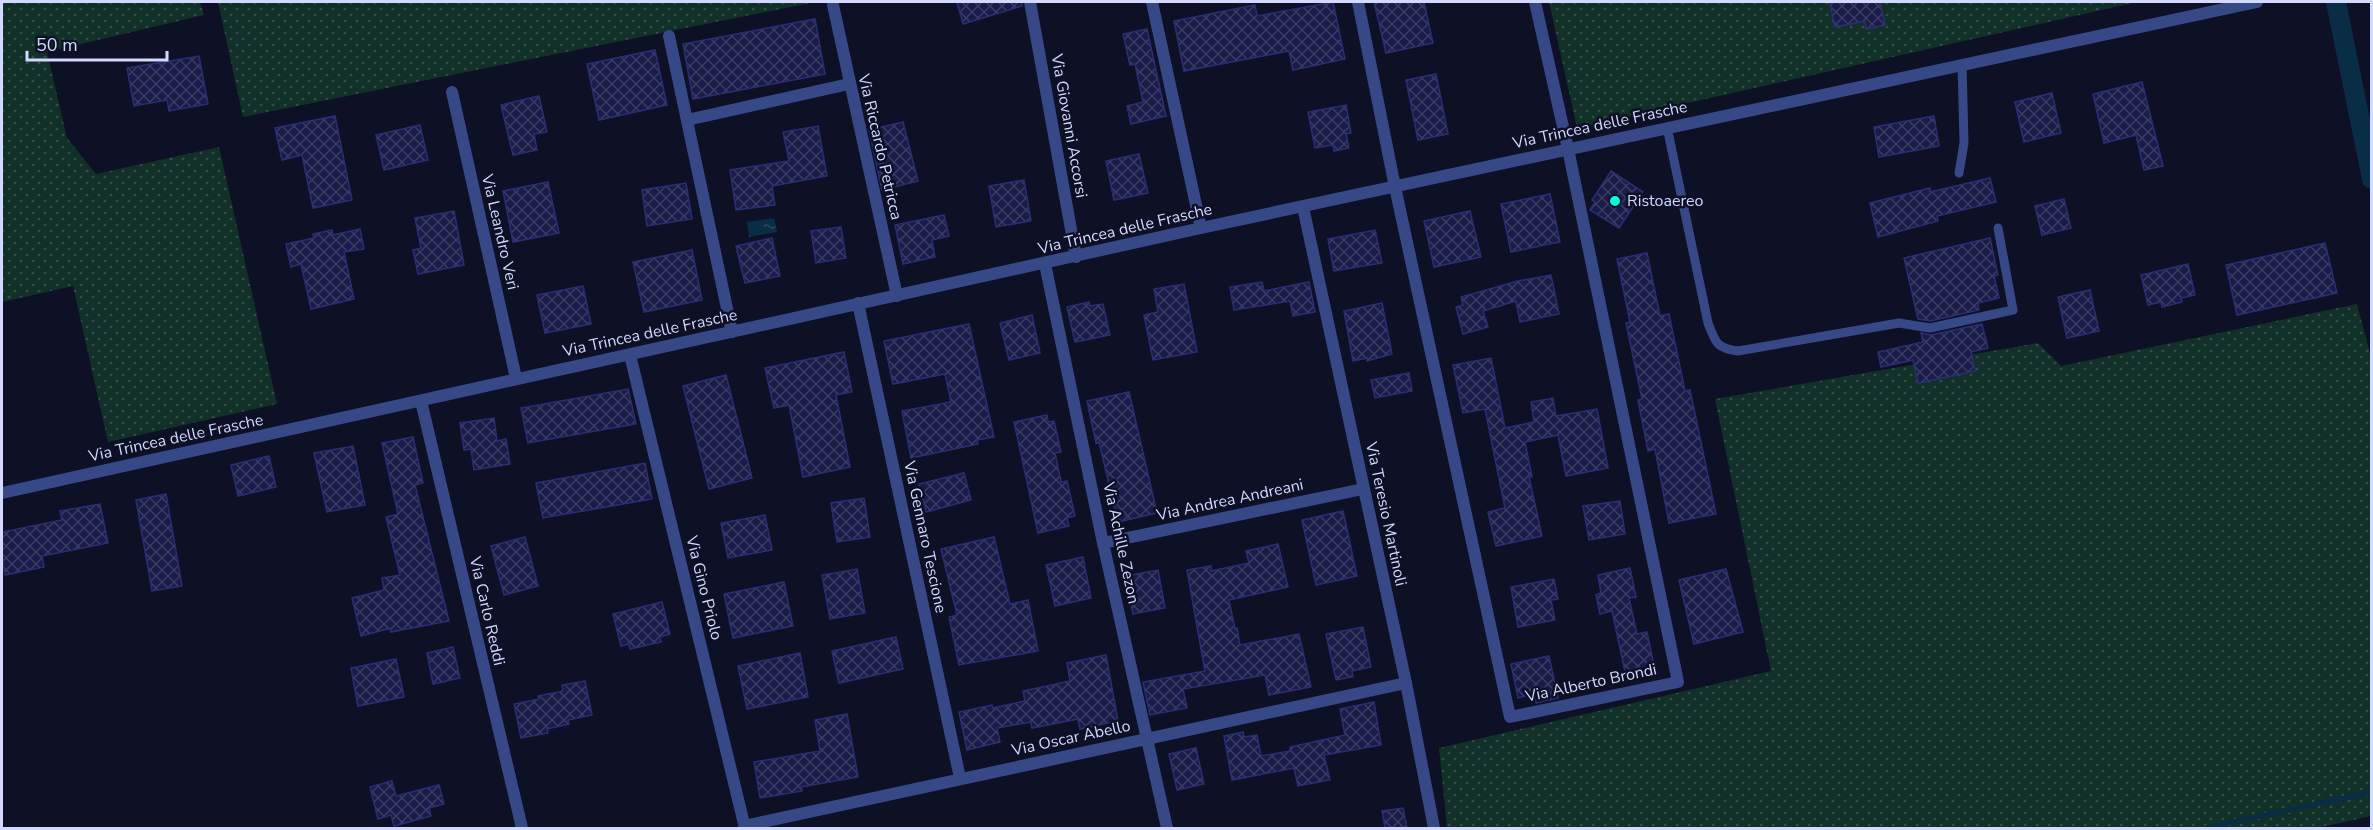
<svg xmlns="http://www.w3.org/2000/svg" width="2373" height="830" font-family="'Nunito Sans',sans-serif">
<defs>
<pattern id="green-dots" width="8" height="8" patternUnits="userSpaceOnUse" patternTransform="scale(1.5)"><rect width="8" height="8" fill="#113128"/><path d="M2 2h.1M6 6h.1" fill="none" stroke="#334e48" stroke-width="1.8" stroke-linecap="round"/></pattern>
<pattern id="water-ripples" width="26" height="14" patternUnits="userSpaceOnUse" patternTransform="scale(1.5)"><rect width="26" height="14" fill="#082d45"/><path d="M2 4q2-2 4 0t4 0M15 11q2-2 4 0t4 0" fill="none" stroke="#2b4b61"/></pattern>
<pattern id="building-cross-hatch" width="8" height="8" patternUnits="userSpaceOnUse" patternTransform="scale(1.5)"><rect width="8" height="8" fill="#191b48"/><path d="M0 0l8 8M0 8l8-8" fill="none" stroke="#3a3c63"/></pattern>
</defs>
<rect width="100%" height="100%" fill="#0e1026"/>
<path fill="url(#green-dots)" d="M2 2H200L204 15 47 52 67 138 96 174 219 147 277 404 108 442 73 286 2 302Z
M218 2H815L243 117Z
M1549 2H2137L1577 128Z
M2357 304 2372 361 2371 816 2318 828H1447L1439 748 1771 671 1715 399 2038 343 2061 366Z"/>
<path fill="url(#water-ripples)" d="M774 218 777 232 749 237 747 222Z"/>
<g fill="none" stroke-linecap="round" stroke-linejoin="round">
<path stroke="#082d45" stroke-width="5" d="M2206 828 2372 792"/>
<path stroke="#082d45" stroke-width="20" d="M2336 2 2372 179"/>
</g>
<path fill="url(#building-cross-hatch)" stroke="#2b2e75" stroke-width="1.5" d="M957 2H1022V6L963 24Z
M1333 2 1345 59 1293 70 1289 51 1184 71 1174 21 1255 5 1257 16Z
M1374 2H1424L1433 43 1386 53Z
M1830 2H1880L1885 25 1866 29 1865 21 1835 27Z
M815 19 825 74 693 99 683 44Z
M1147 29 1166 116 1131 124 1127 106 1143 102 1135 64 1130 65 1123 34Z
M655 50 667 105 599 120 587 64Z
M199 56 208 104 169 111 167 100 134 106 127 68Z
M1436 74 1448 134 1418 140 1406 80Z
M2142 82 2163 166 2144 170 2136 135 2104 143 2093 94Z
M2052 93 2061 133 2024 142 2015 102Z
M539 96 547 132 534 134 537 150 513 155 501 105Z
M1346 105 1351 133 1346 134 1349 148 1334 151 1333 145 1315 148 1308 112Z
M335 116 352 200 313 208 302 155 282 160 275 128Z
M1934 116 1939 146 1879 157 1874 127Z
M903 122 918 181 882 190 869 130Z
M420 125 428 160 384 170 376 135Z
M818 126 827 176 772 186 775 205 736 210 730 170 789 161 783 132Z
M1139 154 1148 193 1114 200 1106 161Z
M1611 171 1643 192 1619 228 1590 210 1595 202 1592 200Z
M1990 178 1996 202 1937 216 1938 221 1878 237 1870 203 1930 188V192Z
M1024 180 1031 221 996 227 989 186Z
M548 182 559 233 513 242 503 191Z
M686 183 692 219 647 226 642 190Z
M1550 194 1560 242 1511 252 1501 204Z
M2064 199 2071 228 2042 235 2035 206Z
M454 211 464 265 418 274 413 250 421 248 415 218Z
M1470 211 1481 257 1434 267 1424 221Z
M944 215 949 236 932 240 935 257 903 264 895 225Z
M841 227 846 258 816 263 811 231Z
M360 229 364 249 344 252 354 299 311 309 301 264 291 267 286 244 314 238 313 234 332 230 333 235Z
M1375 230 1382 263 1334 271 1328 239Z
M772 238 780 276 745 283 736 246Z
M1990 238 1998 275 1994 276 1999 298 1978 303 1979 310 1930 321 1918 319 1904 258Z
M2325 243 2337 293 2237 315 2226 265Z
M692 250 702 300 644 312 633 262Z
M1647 253 1660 316 1669 314 1685 391 1690 390 1716 514 1669 523 1655 449 1648 451 1638 400 1642 399 1626 323 1630 322 1617 259Z
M2188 264 2195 295 2181 298 2182 302 2162 307 2161 302 2148 305 2141 275Z
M1551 275 1559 314 1520 322 1516 301 1483 311 1488 327 1463 334 1456 307 1463 305 1461 297 1518 281Z
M1262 282 1264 291 1309 282 1315 312 1293 316 1290 301 1234 310 1230 287Z
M1184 284 1197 352 1153 360 1144 315 1158 312 1154 289Z
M583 286 591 324 545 333 537 295Z
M2090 290 2099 331 2067 338 2058 297Z
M1089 302 1090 306 1103 304 1110 335 1075 342 1067 307Z
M1382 303 1392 354 1367 361V358L1353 361 1344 311Z
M1032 315 1040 353 1009 360 1000 323Z
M969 324 994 437 977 440 978 444 911 458 902 411 951 402 945 374 893 384 884 341Z
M1982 324 1988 348 1971 352 1975 371 1918 383 1913 360 1881 367 1878 352 1923 342 1921 333 1931 335Z
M844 352 852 392 836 395 850 467 803 477 789 405 774 408 765 368Z
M1491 358 1505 428 1534 422 1531 402 1553 398 1556 416 1597 409 1608 468 1566 476 1558 435 1525 442 1532 477H1529L1542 536 1496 546 1488 512 1505 508 1485 409 1463 413 1453 365Z
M1409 373 1412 391 1375 398 1371 380Z
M726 375 752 478 709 489 683 386Z
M628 389 636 424 528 443 521 408Z
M1129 392 1157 513 1118 522 1099 442 1096 443 1087 401Z
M1047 415 1048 422 1054 421 1061 452 1055 453 1061 482 1067 481 1075 516 1067 518 1069 526 1038 533 1014 422Z
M494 418 497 441 506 439 510 464 474 470 471 449 464 450 460 423Z
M413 437 423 483 415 485 449 621 391 632V628L361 636 352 598 384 590 382 578 400 575 386 517 398 514 382 443Z
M353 446 365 505 327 512 314 453Z
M269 456 276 487 238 496 231 465Z
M645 463 652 499 543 518 536 483Z
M964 473 971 500 926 512 919 484Z
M166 494 182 586 152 591 136 500Z
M864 498 870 537 837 542 831 503Z
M1620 501 1625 534 1589 540 1583 506Z
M100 504 108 543 42 556 44 567 5 575 2 556V532L62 520 60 511Z
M1343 511 1357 576 1316 585 1302 520Z
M765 515 772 550 728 558 721 523Z
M525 537 538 586 504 595 491 546Z
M994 537 1010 604 1028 600 1038 651 959 665 949 617 957 615 941 549Z
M1278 544 1288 587 1229 600 1235 629 1237 628 1240 645 1299 634 1311 687 1269 695 1265 675 1183 689 1187 708 1150 715 1143 682 1205 671 1187 570 1211 566V571L1249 563 1246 551Z
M1083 557 1091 598 1055 606 1046 565Z
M1630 568 1636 597 1629 598 1637 634 1647 632 1656 675 1627 681 1612 611 1600 614 1596 595 1601 593 1598 575Z
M857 569 865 613 830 619 822 575Z
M1726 569 1743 632 1694 644 1679 580Z
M1158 570 1165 608 1133 614 1125 576Z
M1554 579 1558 599 1551 600 1555 620 1518 627 1511 587Z
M784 582 793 626 733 638 724 594Z
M662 602 670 634 660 637 661 642 630 649 629 644 621 646 613 614Z
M1363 627 1371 667 1352 671 1353 677 1336 680 1326 634Z
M896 637 903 669 839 683 832 651Z
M453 647 460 678 433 684 427 653Z
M800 653 808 697 747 709 738 666Z
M1106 655 1118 721 1080 729 1078 719 1032 728 1031 722 997 728 1000 742 967 750 959 712 992 705 993 708 1025 701 1023 691 1070 681 1067 663Z
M1549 656 1558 698 1536 703 1534 694 1518 698 1511 664Z
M396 659 404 697 358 706 351 668Z
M585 681 592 715 568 720 569 724 547 729 548 733 521 738 514 704 539 699 538 696 563 691 562 685Z
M1374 702 1381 745 1324 755 1330 780 1298 786 1294 768 1232 780 1224 736 1243 732 1244 737 1257 735 1261 756 1290 751V747L1345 735 1340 709Z
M847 714 858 777 801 787 802 791 760 798 754 762 820 751 815 720Z
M1196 748 1204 784 1177 790 1169 754Z
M392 781 396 796 439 785 444 804 429 808 431 816 394 826 391 815 378 819 370 787Z
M1403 808 1407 828H1385L1382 811Z"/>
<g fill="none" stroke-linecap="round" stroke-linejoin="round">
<path stroke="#374887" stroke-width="9" d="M1667 127 1708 323C1716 343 1716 348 1738 351L1899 323 1930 328 2013 310 1998 228
M1959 173 1964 143 1962 64"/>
<path stroke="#374887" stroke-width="12" d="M1030 2 1076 257
M1152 2 1201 228
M1358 2 1395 187 1510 717 1678 682 1568 149 1535 2
M833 5 897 296
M669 36 732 332
M452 92 516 378
M687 120 849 84
M1303 207 1406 683 1434 828
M1045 264 1103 543 1167 828
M858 303 960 778
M630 355 745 828
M421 401 522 828
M1103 543 1363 489
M744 826 1406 683"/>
<path stroke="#374887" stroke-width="12" d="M2 493 1201 228 2257 2"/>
</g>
<circle fill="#00feda" stroke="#0e1026" stroke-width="2" cx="1615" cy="201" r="6"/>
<g text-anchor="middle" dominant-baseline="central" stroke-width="5" stroke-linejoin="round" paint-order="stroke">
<g font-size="16" fill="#d3d9ff" stroke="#0e1026">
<text transform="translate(1600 125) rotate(-12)">Via Trincea delle Frasche</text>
<text transform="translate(1069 126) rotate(80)">Via Giovanni Accorsi</text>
<text transform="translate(880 147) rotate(77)">Via Riccardo Petricca</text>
<text transform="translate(1125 229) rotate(-13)">Via Trincea delle Frasche</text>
<text transform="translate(500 232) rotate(77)">Via Leandro Veri</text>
<text transform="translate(650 333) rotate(-12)">Via Trincea delle Frasche</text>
<text transform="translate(176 438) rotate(-12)">Via Trincea delle Frasche</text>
<text transform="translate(1230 500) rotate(-12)">Via Andrea Andreani</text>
<text transform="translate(1386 514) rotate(78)">Via Teresio Martinoli</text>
<text transform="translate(925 537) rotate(78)">Via Gennaro Tescione</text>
<text transform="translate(1121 543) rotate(78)">Via Achille Zezon</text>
<text transform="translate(704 588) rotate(76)">Via Gino Priolo</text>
<text transform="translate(487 611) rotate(77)">Via Carlo Reddi</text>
<text transform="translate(1591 683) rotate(-12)">Via Alberto Brondi</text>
<text transform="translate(1071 738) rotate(-12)">Via Oscar Abello</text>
</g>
<g font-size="16" fill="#d3d9ff" stroke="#0e1026" text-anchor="start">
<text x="1627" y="201">Ristoaereo</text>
</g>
</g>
<rect width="2373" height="830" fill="none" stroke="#d3d9ff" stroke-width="6"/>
<path d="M27 51v9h140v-9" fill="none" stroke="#d3d9ff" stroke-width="3"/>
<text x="36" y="51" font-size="18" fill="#d3d9ff" stroke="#0e1026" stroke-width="4.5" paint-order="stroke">50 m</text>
</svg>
